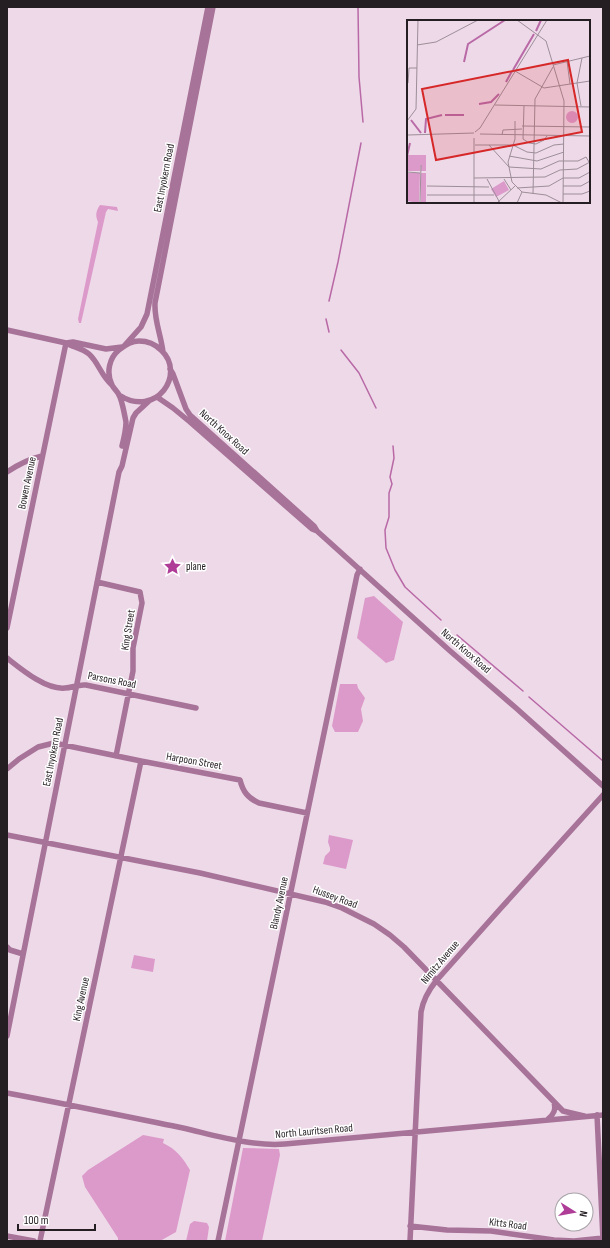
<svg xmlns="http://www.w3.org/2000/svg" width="610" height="1248" font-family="'Sofia Sans Condensed',sans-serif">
<rect width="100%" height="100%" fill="#eed9e8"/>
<path fill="#dc9acb" d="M100 205 117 207 118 211 108 209 106 212 81 323H79L78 319 98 222C95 215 96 211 100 205Z
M374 596 403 622 394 660 386 663 357 638 365 598Z
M340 684H357L358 688 365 698 361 709 363 721 358 732H335L332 726Z
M329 835 353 840 346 869 323 864 325 856 330 851V848L328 842Z
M134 955 155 959 153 972 131 968Z
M143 1135 164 1139 163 1143C176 1149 183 1158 190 1170L176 1232 160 1241H118V1238L85 1187 82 1176 88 1170Z
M243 1148 279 1149 280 1155 262 1241H225Z
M194 1221 207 1223 209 1227 207 1241H186L190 1224Z"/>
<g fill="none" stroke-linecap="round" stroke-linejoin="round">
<path stroke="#b869a6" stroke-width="1.5" d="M358 7 359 77 363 122
M329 301 338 262 361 143
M326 319 329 332
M341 350 359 373 376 408
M393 446 394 458 390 477 392 484 389 493V517L385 530 386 548 395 570 405 587 441 620
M457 635 523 691
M529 697 603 761"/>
<path stroke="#a77399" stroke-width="5.5" d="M7 330 66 343C73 347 82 348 89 354 99 363 101 376 112 385
M66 343 73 342 106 349 122 347
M124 346 141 327 147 314 208 7
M163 352C161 335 154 320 155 303L213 7
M170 369 173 374 186 409 190 415 314 526 317 531 449 650 516 708 603 786
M119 395C156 419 187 374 161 350 155 344 147 341 139 341 131 341 125 345 119 350 109 358 106 373 112 385 114 389 118 392 119 395 122 400 125 417 126 422 126 430 124 438 122 446
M157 397 173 408 190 422 312 529 317 531
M7 472C19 464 29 459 42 456
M97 582 140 592 142 603 133 648V671L116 756
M7 628 66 343
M7 658C21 669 46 690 65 688 72 688 78 684 86 685L196 708
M7 769 19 759 38 747 54 743 141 761 240 780C243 792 248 798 259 803L307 813
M7 835 200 873 325 902 342 908 374 924 390 935 404 947 563 1111 584 1116
M7 947 10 950 23 954
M7 1036 119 472 122 466 133 418 136 413 149 401
M7 1093C66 1104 124 1116 183 1128 214 1135 253 1147 285 1144L603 1115
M597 1115 603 1239
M548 1119C554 1114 556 1110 554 1102
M410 1226 447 1230 491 1231 554 1240 574 1241 603 1238
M7 1236 34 1241
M40 1241 141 761
M218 1241 357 575 360 569
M410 1241 421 1012C423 1000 428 991 436 981L501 908 603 795"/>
</g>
<defs>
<symbol id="sight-bare" viewBox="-9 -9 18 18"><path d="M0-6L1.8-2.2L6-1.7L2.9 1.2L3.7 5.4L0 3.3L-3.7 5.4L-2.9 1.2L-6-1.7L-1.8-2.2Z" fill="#af3d98" stroke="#fff" stroke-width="2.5" paint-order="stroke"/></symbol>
</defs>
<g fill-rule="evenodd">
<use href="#sight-bare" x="160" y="554" width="25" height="25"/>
</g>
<g text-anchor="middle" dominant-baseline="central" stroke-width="3" stroke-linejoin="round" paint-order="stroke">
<g font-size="11" fill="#241d22" stroke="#fff">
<text transform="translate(164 178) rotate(-79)">East Inyokern Road</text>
<text transform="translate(224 432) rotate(42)">North Knox Road</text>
<text transform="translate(27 483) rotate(-78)">Bowen Avenue</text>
<text transform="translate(128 630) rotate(-81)">King Street</text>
<text transform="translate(466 651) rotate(41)">North Knox Road</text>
<text transform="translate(112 680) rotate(11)">Parsons Road</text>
<text transform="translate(53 752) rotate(-79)">East Inyokern Road</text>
<text transform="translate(194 761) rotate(10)">Harpoon Street</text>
<text transform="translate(335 897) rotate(20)">Hussey Road</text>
<text transform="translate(279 903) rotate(-78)">Blandy Avenue</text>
<text transform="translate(440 962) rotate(-50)">Nimitz Avenue</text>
<text transform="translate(81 999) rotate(-78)">King Avenue</text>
<text transform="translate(314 1131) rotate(-5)">North Lauritsen Road</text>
<text transform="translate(508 1224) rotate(7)">Kitts Road</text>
</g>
<g font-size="11" fill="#241d22" stroke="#fff" text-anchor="start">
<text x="186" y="566">plane</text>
</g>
</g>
<g transform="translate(407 20)">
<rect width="183" height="183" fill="#eed9e8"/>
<path d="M159 97a6 6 0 1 1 12 0a6 6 0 1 1-12 0ZM0 135H19V151H14V144L13 151H0ZM0 153H13L12 183 0 181ZM14 153H19V183H14ZM97 161 102 170 89 177 84 169Z" fill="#dc9acb"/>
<path fill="none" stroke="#b869a6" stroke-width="2" d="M129 11 134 0M57 42 61 24 98 0M106 50 127 14M99 62 105 51M72 84 84 82 92 74M38 95H57M4 100 14 113M18 113 19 99 35 95M0 136 3 123"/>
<path fill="none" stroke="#9d8e99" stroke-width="1" d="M110 0 139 21 157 81 156 183M10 25 29 22 71 0M160 41 163 64M146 45 183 36M108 51 137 68 183 61M1 63 2 48H10M88 85 183 87M117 86 116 119 122 123 129 124 137 120 140 116M174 86 170 63 175 38M0 101 9 89 11 0M108 101V119L101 142 105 162 115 172 139 175 155 183M115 106 183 107M68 112 73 108 140 0M73 114 183 116M1 115 67 113M95 115 96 110 115 109M68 125H106L120 132 129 133 147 125 157 124M82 125 102 147 134 149 152 141H171L179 137 182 142M102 136 130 141 157 132M0 152 13 153M67 158 138 157 153 150 170 149 183 142M80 159 93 183M97 159 104 170M20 166 82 167M156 166H174L183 161M110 168 142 166 156 158H172L183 152M126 174 128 79 146 47M156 174H175L183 171M20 175H87M13 183 14 145M67 183V118M90 183 108 166M110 183 115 172"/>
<path fill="#d62828" fill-opacity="0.15" stroke="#d62828" stroke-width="2" d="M161 40 175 112 29 140 15 69Z"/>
<rect width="183" height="183" fill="none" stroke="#241d22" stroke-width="2"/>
</g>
<rect width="610" height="1248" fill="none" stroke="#241d22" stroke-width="16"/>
<g transform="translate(574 1212) rotate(101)"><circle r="19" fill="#ffffff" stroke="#a7a5a7"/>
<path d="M0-3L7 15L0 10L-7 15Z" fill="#af3d98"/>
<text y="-6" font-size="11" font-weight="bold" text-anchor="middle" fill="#241d22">N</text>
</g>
<path d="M18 1224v6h77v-6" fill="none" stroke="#241d22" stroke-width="2"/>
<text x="24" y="1224" font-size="12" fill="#241d22" stroke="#ffffff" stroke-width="3" paint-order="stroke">100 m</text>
</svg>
